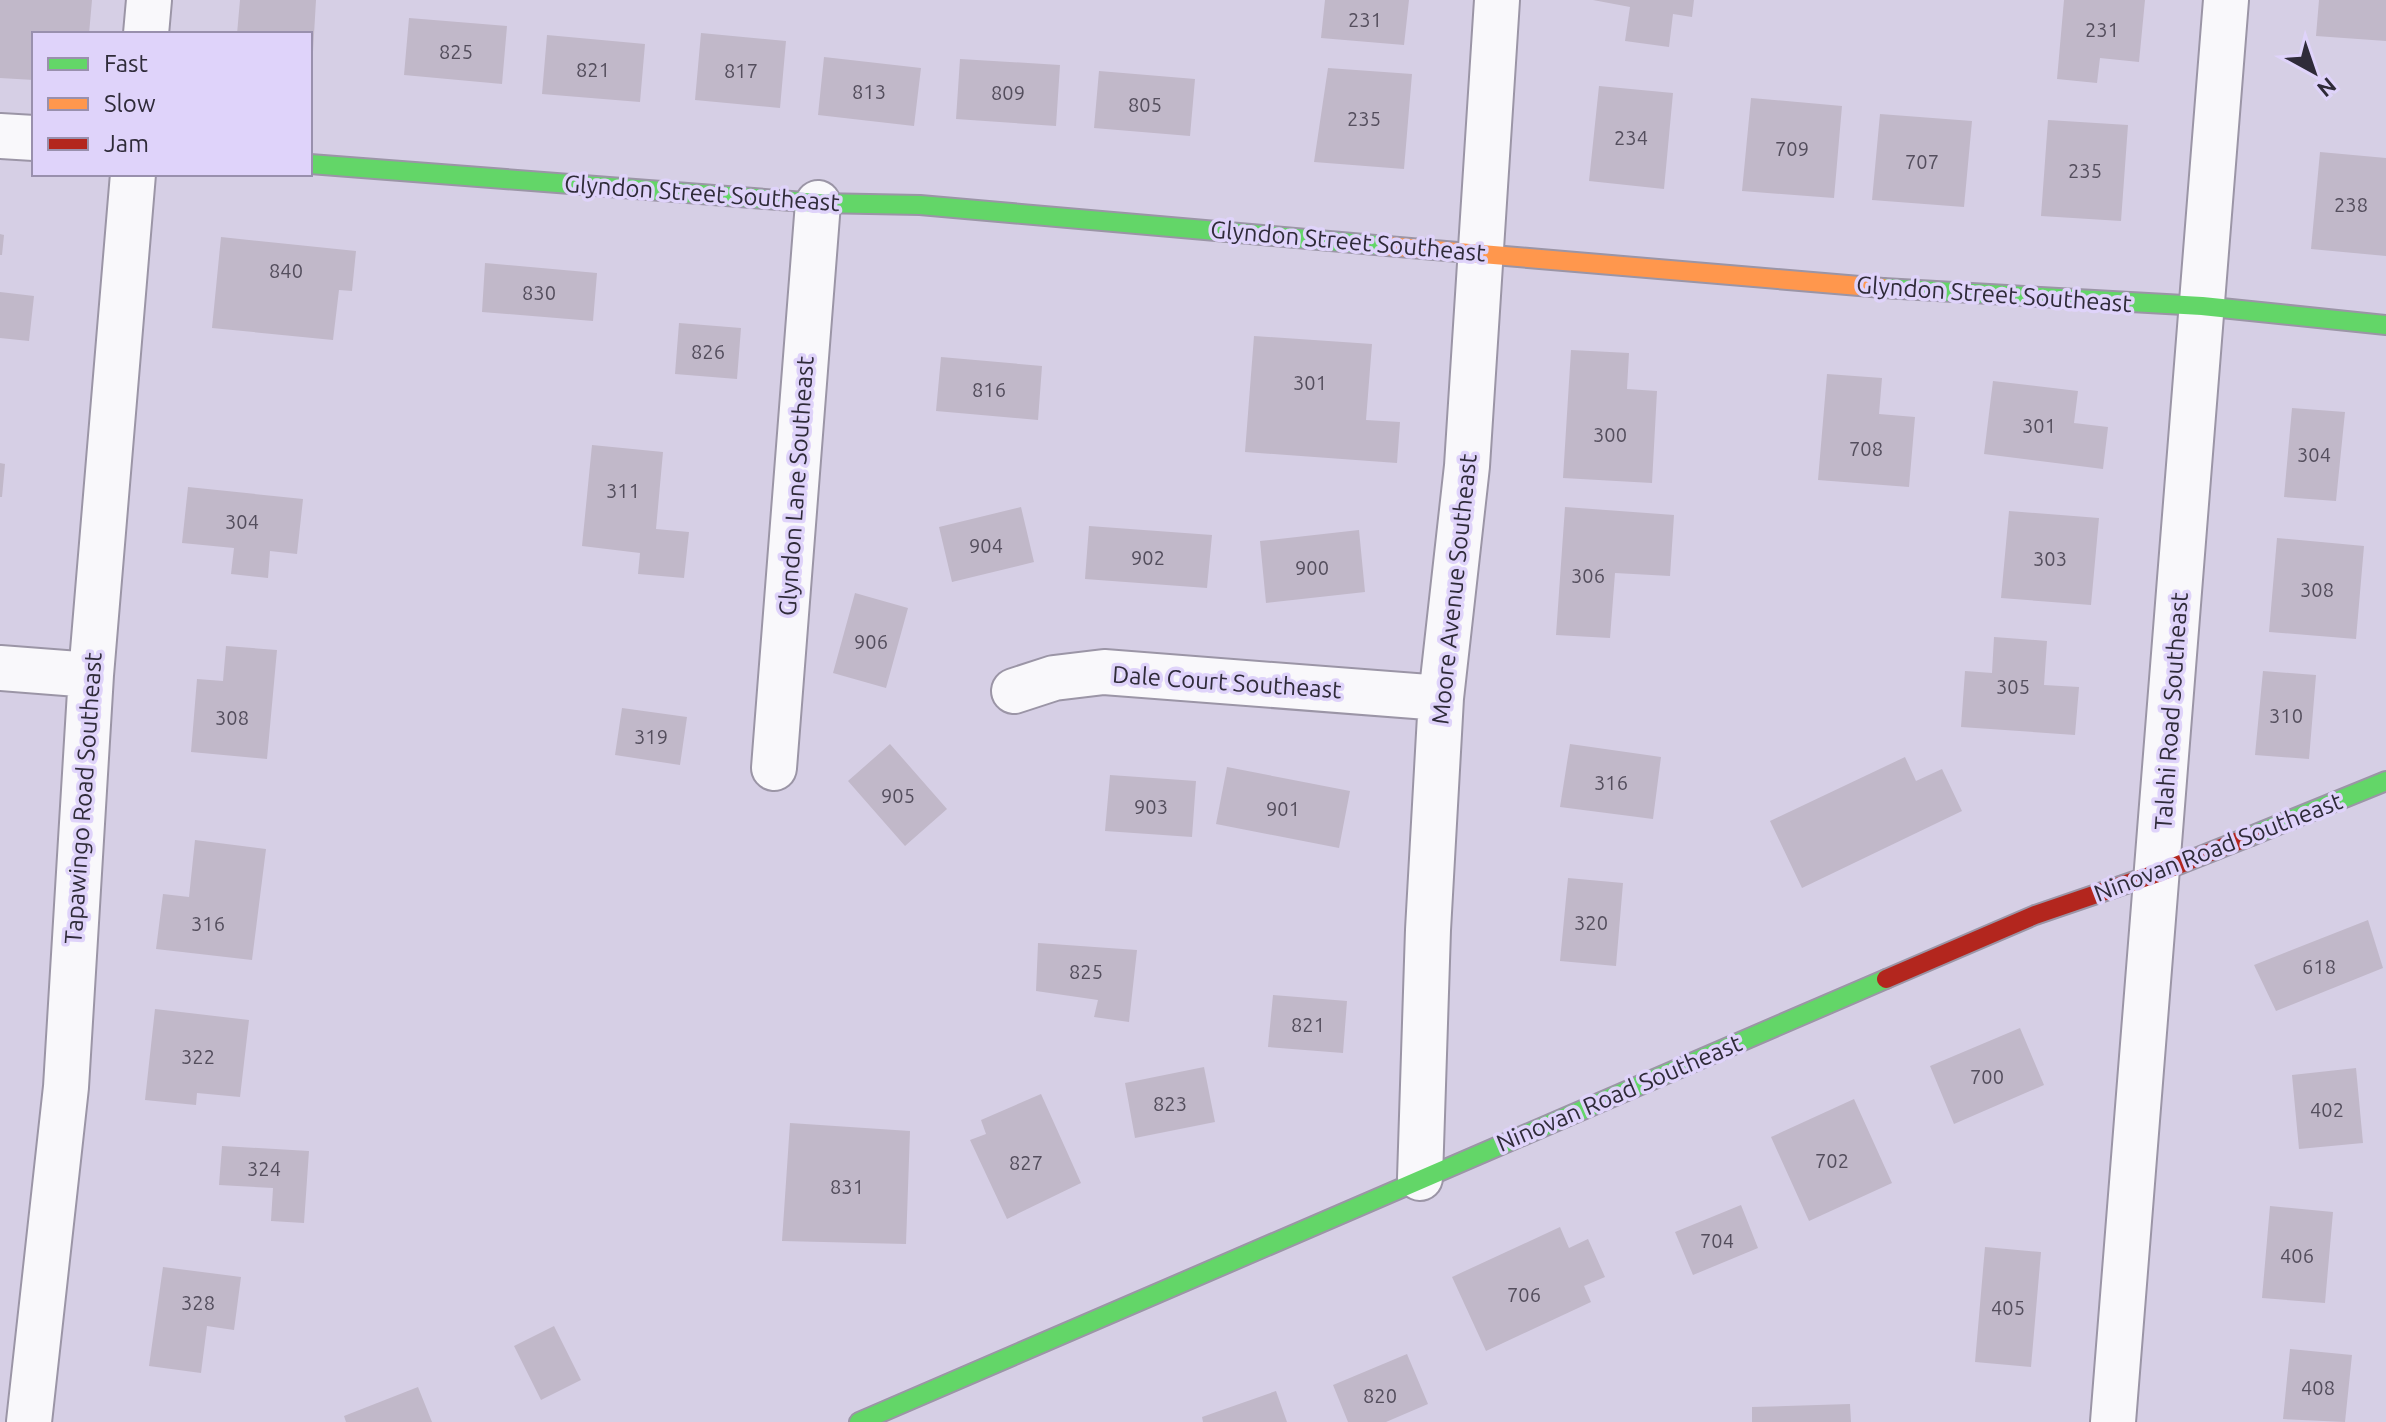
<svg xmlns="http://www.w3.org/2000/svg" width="2386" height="1422" font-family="Ubuntu,sans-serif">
<rect width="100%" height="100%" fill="#d6cfe5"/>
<path fill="#c1b8c9" d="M0 0H92L89 34H34V80L0 78Z
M240 0H316L312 69H310V34H237Z
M1325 0H1409L1404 45 1321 38Z
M1593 0H1694L1692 17 1673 14 1669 47 1625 41 1630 7Z
M2064 0H2145L2139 62 2100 58 2097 83 2057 79Z
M2319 0H2386V41L2316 36Z
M409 18 507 26 502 84 404 75Z
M701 33 786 41 780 108 695 100Z
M547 35 645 44 640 102 542 94Z
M824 57 921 68 914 126 818 115Z
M960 59 1060 65 1056 126 956 119Z
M1328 68 1412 74 1404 169 1314 162Z
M1099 71 1195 79 1190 136 1094 128Z
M1599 86 1673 93 1664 189 1589 181Z
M1751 98 1842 106 1834 198 1742 191Z
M1880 114 1972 121 1964 207 1872 200Z
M2048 120 2128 125 2121 221 2041 216Z
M2320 152 2386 158V256L2311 249Z
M0 234 4 235 2 255H0Z
M221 237 356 251 352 291 339 290 333 340 212 328Z
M485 263 597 273 593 321 482 312Z
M0 292 34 296 29 341 0 338Z
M679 323 741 328 737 379 675 374Z
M1254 336 1372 344 1366 420 1400 422 1397 463 1245 452Z
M1571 350 1629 353 1627 389 1657 391 1652 483 1563 478Z
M941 357 1042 366 1038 420 936 411Z
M1827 374 1882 378 1879 414 1915 417 1909 487 1818 480Z
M1993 381 2078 391 2074 423 2108 427 2103 469 1984 454Z
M2292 408 2345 412 2336 501 2284 497Z
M592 445 663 452 656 529 689 532 684 578 638 574 640 553 582 546Z
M0 463 5 464 2 497H0Z
M188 487 303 499 297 554 270 551 268 578 231 574 234 548 182 543Z
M1021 507 1034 562 952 582 939 527Z
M1565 507 1674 515 1670 576 1615 573 1610 638 1556 635Z
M2009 511 2099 518 2091 605 2001 598Z
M1089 526 1212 535 1207 588 1085 579Z
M1359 530 1365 592 1266 603 1260 541Z
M2277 538 2364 546 2356 639 2269 632Z
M855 593 908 608 886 688 833 673Z
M1994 637 2047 641 2044 685 2079 687 2075 735 1961 727 1965 671 1992 673Z
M226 646 277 650 267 759 191 752 197 679 223 681Z
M2263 671 2316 675 2309 759 2255 755Z
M622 708 687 717 680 765 615 755Z
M890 744 947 809 905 846 848 781Z
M1570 744 1661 757 1653 819 1560 807Z
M1905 757 1916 781 1942 769 1962 811 1802 888 1770 821Z
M1227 767 1350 791 1339 848 1216 824Z
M1110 775 1196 781 1192 837 1105 831Z
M195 840 266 849 252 960 156 949 163 894 189 897Z
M1568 878 1623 883 1616 966 1560 961Z
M2368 920 2383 968 2276 1011 2254 965Z
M1038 943 1137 950 1129 1022 1094 1017 1098 1000 1036 991Z
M1273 995 1347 1001 1343 1053 1268 1047Z
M155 1009 249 1020 240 1097 197 1093 196 1105 145 1100Z
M2020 1028 2044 1085 1954 1124 1930 1066Z
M1204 1067 1215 1122 1135 1138 1125 1083Z
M2356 1068 2363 1143 2299 1149 2292 1075Z
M1041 1094 1081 1183 1007 1219 970 1140 986 1134 981 1120Z
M1854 1099 1892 1183 1809 1221 1771 1137Z
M790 1123 910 1131 906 1244 782 1241Z
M222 1146 309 1151 304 1223 271 1221 273 1188 219 1185Z
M1741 1205 1758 1248 1693 1275 1675 1232Z
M2270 1206 2333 1212 2325 1303 2262 1298Z
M1560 1227 1569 1248 1588 1239 1605 1277 1584 1286 1591 1302 1486 1351 1452 1277Z
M1985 1247 2041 1252 2031 1367 1975 1362Z
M163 1267 241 1277 234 1330 207 1326 201 1373 149 1366Z
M554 1326 581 1380 541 1400 514 1346Z
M2290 1349 2352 1355 2345 1422 2283 1419Z
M1407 1354 1428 1404 1386 1422H1348L1333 1385Z
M418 1387 432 1422H346L344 1416Z
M1276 1391 1287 1422H1203L1202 1417Z
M1850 1404 1851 1422H1752V1407Z"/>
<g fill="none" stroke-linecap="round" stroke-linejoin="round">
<defs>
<path id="street" d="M146 34 149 0
M0 136 34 138
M0 668 91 675
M1014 691 1054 678 1104 672 1441 698
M774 768 818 203
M1420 1178 1428 930 1441 698 1467 466 1497 0
M29 1422 66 1087 91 675 133 174
M2113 1422 2226 0"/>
<path id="fast" d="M310 164 818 203 920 205 1387 246
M1883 288 2202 306 2386 325
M2251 836 2386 781
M859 1422 1886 979"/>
<path id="slow" d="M1387 246 1883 288"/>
<path id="jam" d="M1886 979 2035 915 2158 873 2251 836"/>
</defs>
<use href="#street" stroke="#9b95a6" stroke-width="48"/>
<use href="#fast" stroke="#9b95a6" stroke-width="22"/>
<use href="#slow" stroke="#9b95a6" stroke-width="22"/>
<use href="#jam" stroke="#9b95a6" stroke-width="22"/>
<use href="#street" stroke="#f9f8fb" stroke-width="44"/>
<use href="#fast" stroke="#63d668" stroke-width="18"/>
<use href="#slow" stroke="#ff974d" stroke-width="18"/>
<use href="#jam" stroke="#b3261e" stroke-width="18"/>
</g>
<g text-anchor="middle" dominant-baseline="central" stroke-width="7" stroke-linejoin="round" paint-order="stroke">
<g font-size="20" fill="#544e5d">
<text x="1365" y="19">231</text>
<text x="2102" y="29">231</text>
<text x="456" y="51">825</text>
<text x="593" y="69">821</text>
<text x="741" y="70">817</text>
<text x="869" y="91">813</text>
<text x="1008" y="92">809</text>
<text x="1145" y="104">805</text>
<text x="1364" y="118">235</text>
<text x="1631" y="137">234</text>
<text x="1792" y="148">709</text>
<text x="1922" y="161">707</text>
<text x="2085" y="170">235</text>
<text x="2351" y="204">238</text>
<text x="286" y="270">840</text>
<text x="539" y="292">830</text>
<text x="708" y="351">826</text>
<text x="1310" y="382">301</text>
<text x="989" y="389">816</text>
<text x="2039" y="425">301</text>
<text x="1610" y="434">300</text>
<text x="1866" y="448">708</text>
<text x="2314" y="454">304</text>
<text x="623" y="490">311</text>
<text x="242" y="521">304</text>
<text x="986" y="545">904</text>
<text x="1148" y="557">902</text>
<text x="2050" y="558">303</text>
<text x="1312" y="567">900</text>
<text x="1588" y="575">306</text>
<text x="2317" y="589">308</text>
<text x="871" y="641">906</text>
<text x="2013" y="686">305</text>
<text x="2286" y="715">310</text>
<text x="232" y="717">308</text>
<text x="651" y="736">319</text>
<text x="1611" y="782">316</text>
<text x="898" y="795">905</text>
<text x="1151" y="806">903</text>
<text x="1283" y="808">901</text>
<text x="1591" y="922">320</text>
<text x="208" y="923">316</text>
<text x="2319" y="966">618</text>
<text x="1086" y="971">825</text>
<text x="1308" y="1024">821</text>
<text x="198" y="1056">322</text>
<text x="1987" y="1076">700</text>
<text x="1170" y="1103">823</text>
<text x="2327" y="1109">402</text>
<text x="1832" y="1160">702</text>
<text x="1026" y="1162">827</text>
<text x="264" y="1168">324</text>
<text x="847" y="1186">831</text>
<text x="1717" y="1240">704</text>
<text x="2297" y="1255">406</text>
<text x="1524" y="1294">706</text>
<text x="198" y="1302">328</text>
<text x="2008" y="1307">405</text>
<text x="2318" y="1387">408</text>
<text x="1380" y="1395">820</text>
</g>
<g font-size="24" fill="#2f2b39" stroke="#dfd3fa">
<text transform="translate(702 193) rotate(4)">Glyndon Street Southeast</text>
<text transform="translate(1348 241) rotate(5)">Glyndon Street Southeast</text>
<text transform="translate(1994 294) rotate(4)">Glyndon Street Southeast</text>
<text transform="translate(796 486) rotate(-86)">Glyndon Lane Southeast</text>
<text transform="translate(1454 589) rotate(-84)">Moore Avenue Southeast</text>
<text transform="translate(1227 682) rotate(4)">Dale Court Southeast</text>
<text transform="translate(2171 711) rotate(-86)">Talahi Road Southeast</text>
<text transform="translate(83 798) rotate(-86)">Tapawingo Road Southeast</text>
<text transform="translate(2218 847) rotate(-21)">Ninovan Road Southeast</text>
<text transform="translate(1619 1093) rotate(-23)">Ninovan Road Southeast</text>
</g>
</g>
<rect x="32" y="32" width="280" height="144" fill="#dfd3fa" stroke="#9990ad" stroke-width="2"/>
<rect x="48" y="58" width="40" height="12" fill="#63d668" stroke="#9990ad" stroke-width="2"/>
<text x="104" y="72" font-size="24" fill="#2f2b39">Fast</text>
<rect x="48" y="98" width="40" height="12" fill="#ff974d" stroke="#9990ad" stroke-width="2"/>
<text x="104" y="112" font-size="24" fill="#2f2b39">Slow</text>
<rect x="48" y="138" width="40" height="12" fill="#b3261e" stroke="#9990ad" stroke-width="2"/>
<text x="104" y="152" font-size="24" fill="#2f2b39">Jam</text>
<g transform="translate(2314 72) rotate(140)" stroke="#dfd3fa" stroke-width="6" paint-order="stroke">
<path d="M0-6L14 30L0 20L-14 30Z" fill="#2f2b39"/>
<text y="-12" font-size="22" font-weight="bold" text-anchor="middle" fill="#2f2b39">N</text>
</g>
</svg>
